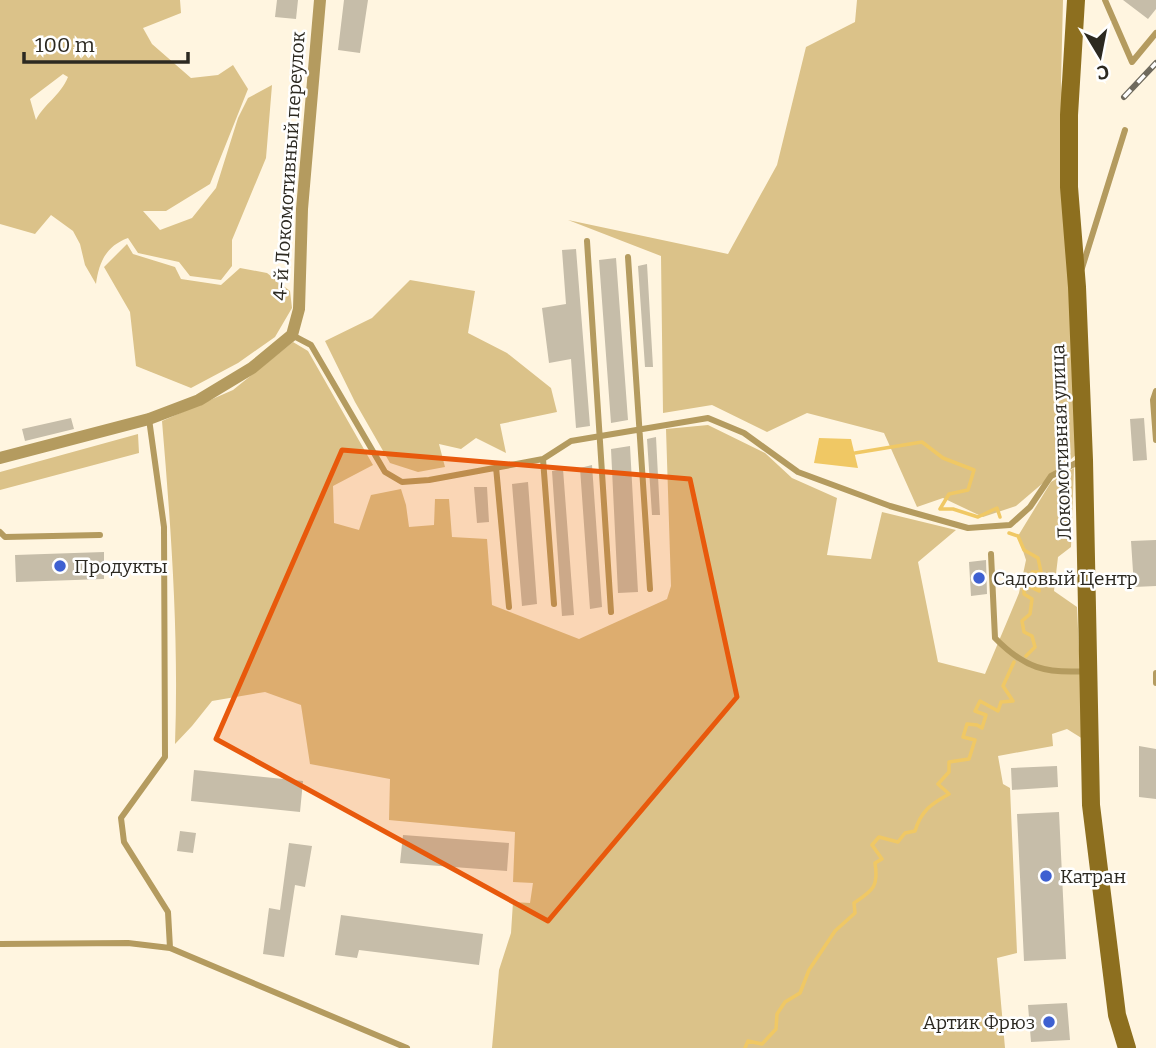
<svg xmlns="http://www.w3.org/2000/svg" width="1156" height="1048" font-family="Bitter,serif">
<rect width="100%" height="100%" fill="#fff5e0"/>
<path fill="#dbc289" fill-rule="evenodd" d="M0 0H180L181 13 143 28 152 44 191 78 218 75 233 65 248 89 210 184 166 211H143L160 230 192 218 216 188 238 118 248 98 272 85 266 158 232 240V266L221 280 190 276 179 262 138 253 128 238C106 246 99 262 96 284L85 265 80 244 73 231 51 215 35 234 0 224ZM63 74 68 77C60 96 44 104 36 120L30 99Z
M857 0H1063L1061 81 1077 287V454L1016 506 983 517 943 498 917 507 884 433 807 413 767 432 712 405 663 413 661 256 568 220 728 254 777 165 806 47 855 22Z
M127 244 133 254 175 267 181 279 221 285 240 268 267 273 290 291 292 308 275 337 238 363 191 388 136 366 130 312 104 267Z
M410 280 475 291 468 333 507 353 551 388 557 412 500 424 506 453 476 438 461 449 439 444 445 467 418 472 390 463 355 402 325 341 372 318Z
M293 342 308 351 373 465 333 486 334 523 359 530 371 495 401 489 406 505 409 527 434 525 435 499H449L452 537 487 539 492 605 579 639 667 599 671 586 666 429 708 425 765 453 792 478 837 498 827 555 871 559 882 512 956 530 918 562 938 662 985 674 1019 593 1026 560 1018 536 1051 482 1074 468 1071 547 1058 557 1054 591 1077 607 1083 739 1067 729 1052 734 1053 746 998 756 1003 784 1010 788 1017 953 997 958 1005 1048H492L499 970 511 933 513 902 530 903 533 883 513 882 515 832 389 820 390 779 310 764 301 705 265 692 212 701 192 726 175 744C179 636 171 528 162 421L233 390Z
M138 434 139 453 0 490V472Z"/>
<path fill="#f0c864" d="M819 438 851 439 858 468 814 463Z"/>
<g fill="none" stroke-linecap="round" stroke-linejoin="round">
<path stroke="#f0c864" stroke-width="3.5" d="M855 453 922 442 943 458 974 470 968 490 949 494 940 509H953L978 517 997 508 1000 517
M1009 533 1018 536 1024 550 1038 558 1041 572H1032L1031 579 1038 581 1039 591 1024 584V594L1032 599 1030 614 1022 621 1024 632 1032 636 1035 647 1026 656
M745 1048 748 1041 762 1044 776 1029 777 1014 785 1002 800 993 809 970 835 931 855 913 854 903C872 891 879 887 875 863L882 859 872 845 879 837 898 842 905 833 915 831C921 811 931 804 949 794L938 784 949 772V762L969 759 975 740 963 737 967 724 977 725 982 728 986 715 975 711 980 701 998 711 1001 702 1013 701 1003 686 1014 662"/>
</g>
<path fill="#c6bda9" d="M277 0H298L296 19 275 17Z
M344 0H368L360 53 338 50Z
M1123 0H1156V9L1148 19Z
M576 249 590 426 576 428 571 359 549 363 542 308 566 304 562 250Z
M616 258 628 420 611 423 599 260Z
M647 264 653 367H645L638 266Z
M71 418 74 429 25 441 22 429Z
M1144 418 1147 460 1133 461 1130 419Z
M656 437 660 515H652L647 439Z
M630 446 638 592 618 593 611 449Z
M592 465 602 607 590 609 580 468Z
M563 469 574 615 562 616 552 471Z
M528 482 537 604 522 606 512 484Z
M474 487H487L489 522 477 523Z
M1156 540V586L1134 587 1131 541Z
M104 552V579L16 582 15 555Z
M986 560 987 594 971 596 969 562Z
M1139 746 1156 749V799L1139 797Z
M1057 766 1058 787 1012 790 1011 768Z
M194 770 303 781 300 812 191 801Z
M1059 812 1066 959 1024 961 1017 814Z
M180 831 196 833 193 853 177 851Z
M403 835 509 843 507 871 400 863Z
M289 843 312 846 305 887 295 885 284 957 263 954 269 908 280 910Z
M341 915 483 934 479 965 359 950 357 958 335 955Z
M1067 1003 1070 1040 1031 1042 1028 1005Z"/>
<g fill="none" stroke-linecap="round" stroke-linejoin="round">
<path stroke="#b49b5f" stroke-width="6" d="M1105 0 1132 62 1156 33
M587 241 611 612
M628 257 650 589
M1082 268 1125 130
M292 335 311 345 385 472 402 482 429 480 543 459 571 441 708 418 744 433 798 472 890 506 968 528 1010 525 1030 507 1051 476 1082 460
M1156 391 1153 400 1156 440
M149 419 164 527 165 757 121 818 124 842 168 912 170 948
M543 459 554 604
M496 467 509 607
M0 532 5 537 100 535
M991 554 995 638C1024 668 1046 674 1087 671
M1156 673V683
M0 944 128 943 170 948 407 1048"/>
<path stroke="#b49b5f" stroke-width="12" d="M0 458 149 419 199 400 252 368 292 335 299 309 302 209 320 0"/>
<path stroke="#8d6f1f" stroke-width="18" d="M1076 0 1069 115V187L1077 287 1084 460 1091 805 1117 1015 1127 1048"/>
<defs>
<path id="rail" d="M1124 97 1156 63"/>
</defs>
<use href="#rail" stroke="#6f6a5d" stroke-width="6"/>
<use href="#rail" stroke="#fff" stroke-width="3.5" stroke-dasharray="10" stroke-linecap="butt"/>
</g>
<path fill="#e8590c" fill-opacity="0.2" stroke="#e8590c" stroke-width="5" stroke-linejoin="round" d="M342 450 690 479 737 697 548 921 216 739Z"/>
<g fill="#3e60d1" stroke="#fff" stroke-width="2.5">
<circle cx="60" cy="566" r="7"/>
<circle cx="979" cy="578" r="7"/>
<circle cx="1046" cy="876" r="7"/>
<circle cx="1049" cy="1022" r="7"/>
</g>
<g text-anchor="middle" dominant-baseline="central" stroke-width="5" stroke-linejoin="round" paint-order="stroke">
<g font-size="19" fill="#2c2921" stroke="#fff">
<text transform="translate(289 166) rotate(-86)">4-й Локомотивный переулок</text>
<text transform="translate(1061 442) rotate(-92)">Локомотивная улица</text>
</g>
<g font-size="19" fill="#2c2921" stroke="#fff" text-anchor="start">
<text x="74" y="566">Продукты</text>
<text x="993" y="578">Садовый Центр</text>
<text x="1060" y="876">Катран</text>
<text x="1035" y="1022" text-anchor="end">Артик Фрюз</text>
</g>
</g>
<g transform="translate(1100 56) rotate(170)" stroke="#ffffff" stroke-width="5" paint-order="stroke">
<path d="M0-5L12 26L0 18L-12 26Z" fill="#2c2921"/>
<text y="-10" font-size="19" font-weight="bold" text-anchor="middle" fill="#2c2921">С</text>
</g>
<path d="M24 52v10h164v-10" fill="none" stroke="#2c2921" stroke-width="3.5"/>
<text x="35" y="52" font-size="21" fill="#2c2921" stroke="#ffffff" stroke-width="5" paint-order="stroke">100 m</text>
</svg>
